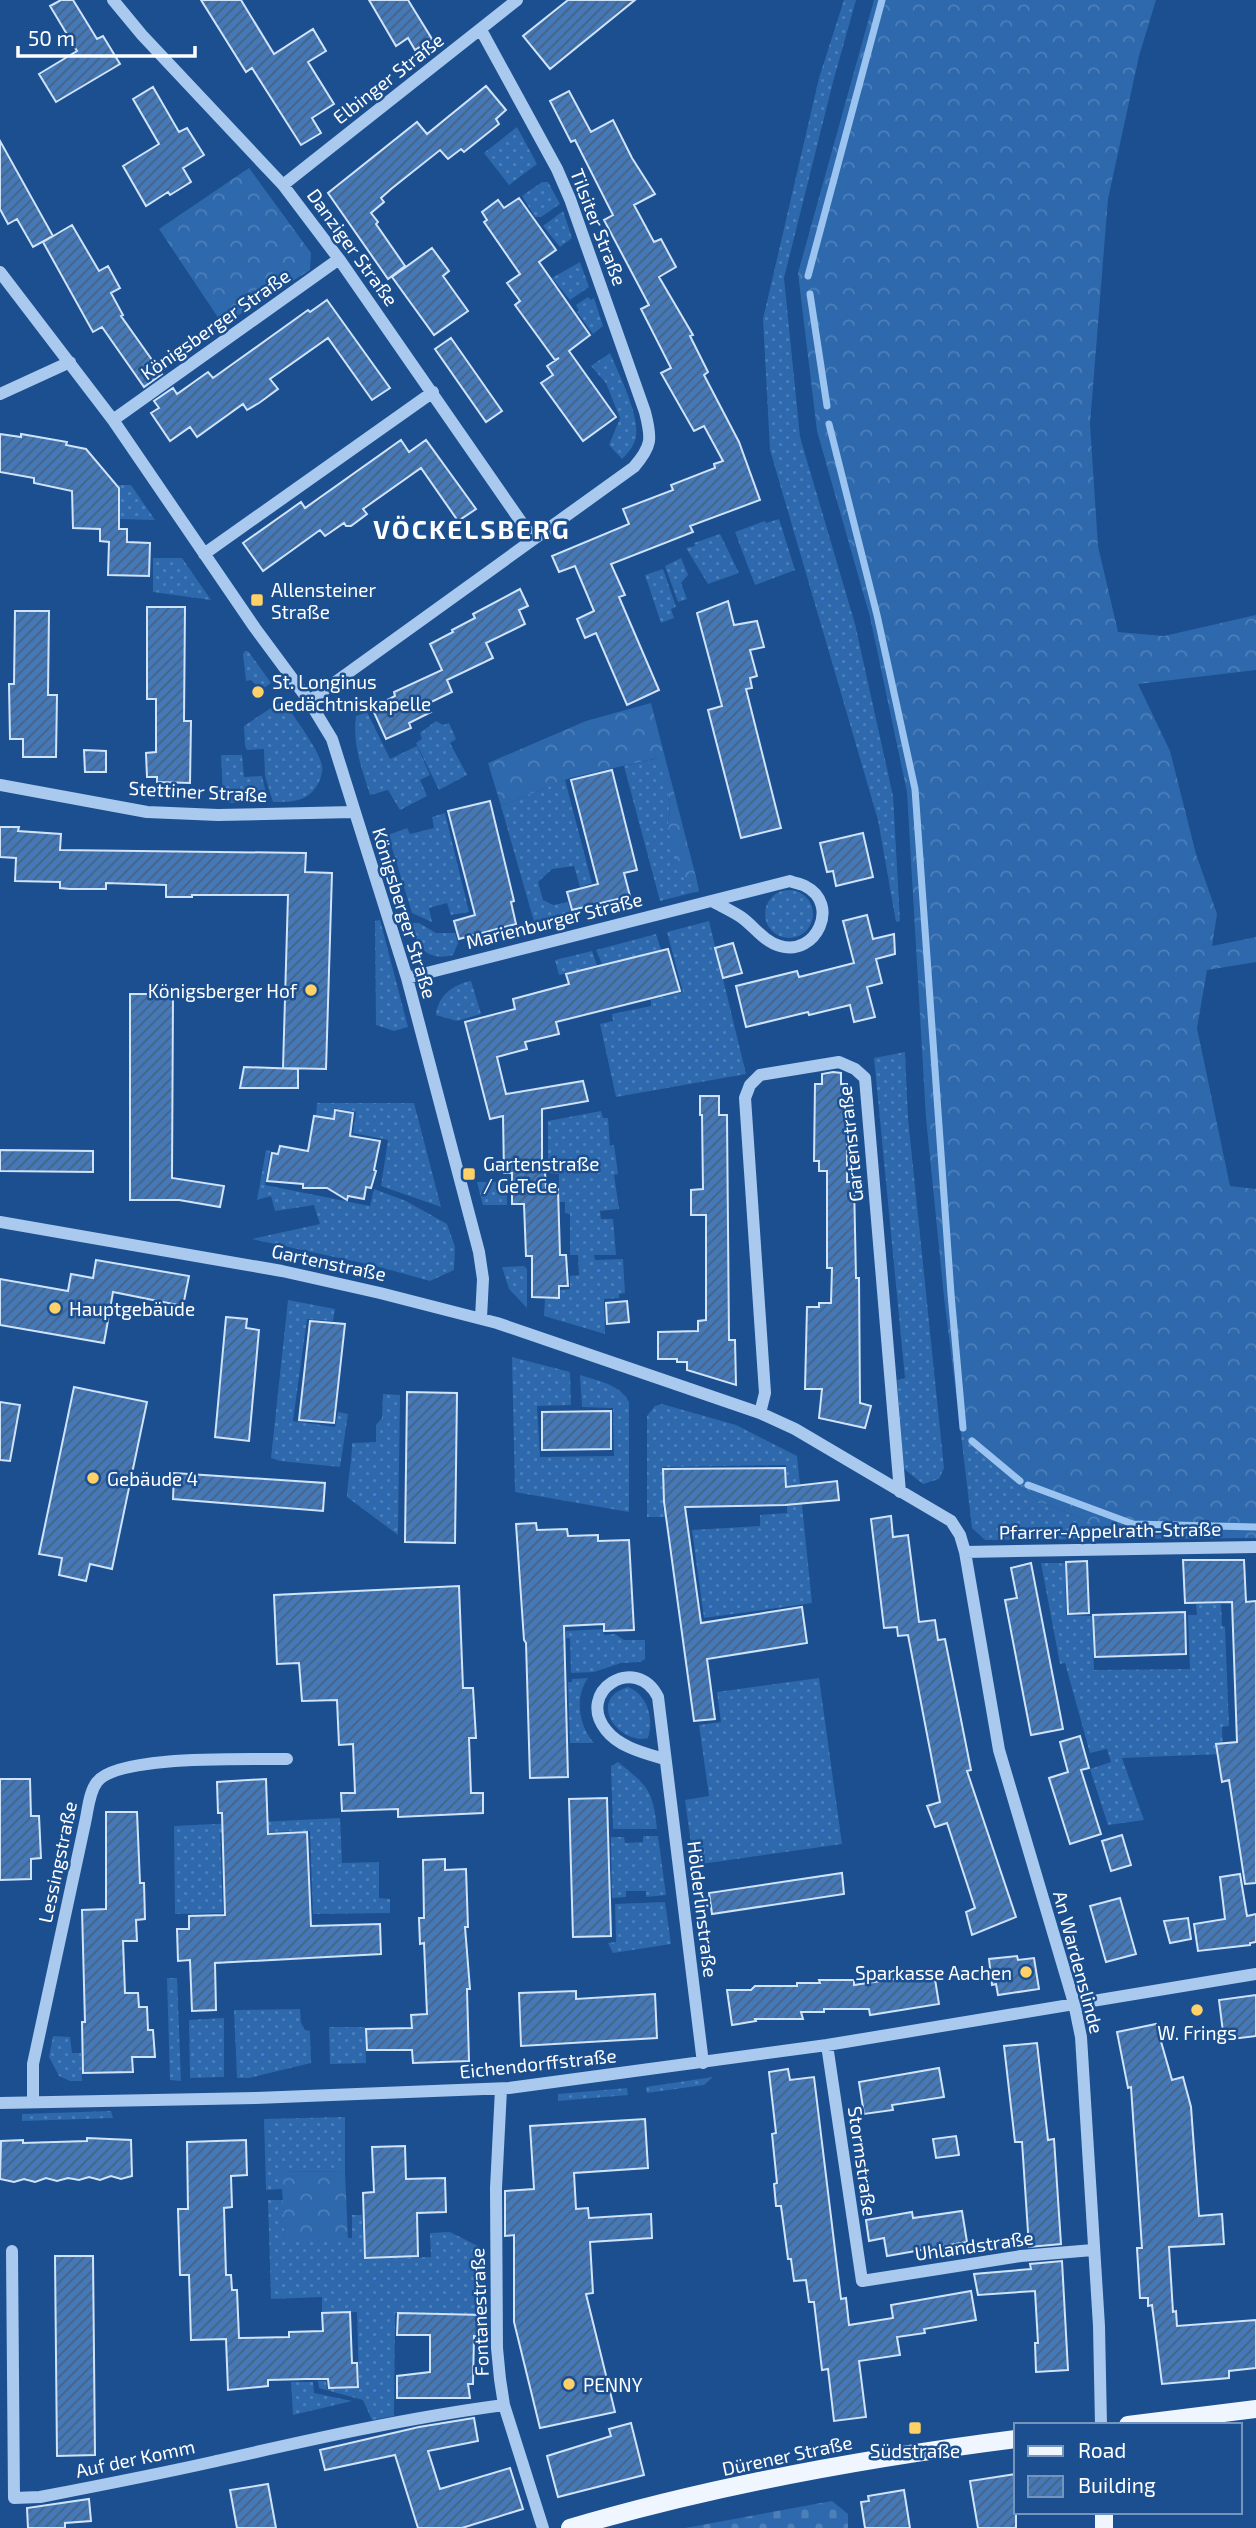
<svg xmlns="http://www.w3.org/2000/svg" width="1256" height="2528" font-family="'Exo 2',sans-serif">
<defs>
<pattern id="grass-dots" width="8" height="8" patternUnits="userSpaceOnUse" patternTransform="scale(1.75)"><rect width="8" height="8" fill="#2e69ad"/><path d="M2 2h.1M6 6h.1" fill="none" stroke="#4d80b9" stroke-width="1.8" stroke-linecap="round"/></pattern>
<pattern id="forest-crowns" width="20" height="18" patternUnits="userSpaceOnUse" patternTransform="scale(1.75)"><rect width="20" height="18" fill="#2e69ad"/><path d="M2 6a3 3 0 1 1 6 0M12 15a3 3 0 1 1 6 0" fill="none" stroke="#4d80b9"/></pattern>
<pattern id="cemetery-stones" width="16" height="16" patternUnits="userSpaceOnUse" patternTransform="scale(1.75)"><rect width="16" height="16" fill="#2e69ad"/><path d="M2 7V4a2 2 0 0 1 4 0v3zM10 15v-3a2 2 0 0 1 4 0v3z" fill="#4d80b9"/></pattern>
<pattern id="building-hatch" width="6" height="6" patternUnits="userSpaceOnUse" patternTransform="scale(1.75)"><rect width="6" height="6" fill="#4478b7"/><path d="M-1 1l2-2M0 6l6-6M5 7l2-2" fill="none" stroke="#486282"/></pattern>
</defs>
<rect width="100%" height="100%" fill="#1b4f8f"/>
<path fill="url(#grass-dots)" d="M844 0H856L833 82 784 278 800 437 855 624 893 796 900 921 896 922 878 820 770 450 763 319 819 78Z
M517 127 537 164 509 185 484 153Z
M542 182H548L560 204 541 217H535L522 196Z
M563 211 572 238 560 247 543 226Z
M580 262 589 287 570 300 552 278Z
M588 297 591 300 594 298 603 326 593 334 577 312 579 311 576 305Z
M610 353C619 375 639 413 636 436 635 445 628 453 622 459L609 445 620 418 606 383 591 366Z
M118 485H131L155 520 120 519V491L118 490Z
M779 519 795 570 755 585 735 532 765 521 766 523Z
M720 534 739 573 708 584 686 548 695 546 694 543Z
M153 558H182L211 600 153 592Z
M681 558 688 575 681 583 687 599 678 602 665 566Z
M663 569 676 607 671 609 674 618 661 623 645 575Z
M245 651H248L271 683 261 690 251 680 246 681 243 654Z
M283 700C293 716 319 749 322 766 323 771 321 777 319 782 309 802 293 802 273 802L265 776 264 749 247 750 245 746 244 726Z
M367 712 390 759 417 746 430 775 420 780 427 796 400 810 388 790 370 795C362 769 352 744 356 716Z
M436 721 443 725 449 723 456 739 450 743 467 775 439 790 416 743 422 739 420 733Z
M221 755H242L244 777 262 776 268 802 229 803 223 797Z
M659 758 670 800 668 831 687 884 697 881 699 891 660 901 624 766Z
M565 780 592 883 580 887 574 866 552 869 538 882 543 900 553 905 568 902 573 923 537 932 501 806Z
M445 813 469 912 451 915 447 903 429 908 432 922 412 913 388 835 407 828 410 834 434 828 432 817Z
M765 914a24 24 0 1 1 48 0a24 24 0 1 1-48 0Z
M380 920 408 1027 394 1031 376 1025 375 921Z
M709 921 746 1074 616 1097 600 1024 613 1021 612 1014 651 1006V1000L683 992 667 932Z
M410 923H419L436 933H455L458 943 453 955C427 962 417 947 410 923Z
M656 934 661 950 602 964 596 950Z
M592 951 597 965 559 975 555 960Z
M471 981 481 1014 457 1021 436 1015C438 996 452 985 471 981Z
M905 1052 908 1118 944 1468 939 1479 923 1484 904 1469 897 1380 905 1378 874 1058Z
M317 1103H414L441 1207 381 1186 388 1140 353 1133 356 1112 334 1108 333 1117 316 1115Z
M601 1111 603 1118H608L610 1146 614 1145 618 1174 614 1175 619 1209 600 1211 601 1219H613L616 1255H594L595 1260 623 1259 625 1293 619 1294V1298L604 1299 605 1334 544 1316 545 1299 560 1298V1290L570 1289V1276L579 1275 578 1255H570V1214L565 1213V1202H559V1174L548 1173V1121Z
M266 1150 270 1151 265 1185 370 1206 374 1189 406 1201 447 1224 455 1247 454 1270 430 1281 376 1266 252 1239 320 1224 314 1205 275 1211 271 1196 257 1200Z
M477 1182H507V1205H483Z
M524 1266 527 1269V1308L509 1289 502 1267Z
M288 1300 335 1309 333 1321 307 1319 293 1421 335 1427 338 1412 348 1414 340 1467 280 1461 271 1458Z
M512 1357 570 1372 571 1405 537 1406 540 1457 614 1456 613 1408 582 1407 580 1375C598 1381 620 1384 629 1402V1512L515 1492Z
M383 1394 400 1395 398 1535 347 1497C348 1477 352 1462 352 1443L376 1442V1425L382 1418Z
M662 1404 736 1425 797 1456 812 1603 704 1618 692 1530 760 1526V1515L787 1513 786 1465 663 1467V1510L666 1511V1517H647V1416L655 1406Z
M961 1434 1036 1500 1132 1539 985 1540 972 1528Z
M1041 1563H1065L1066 1615 1092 1616 1094 1670 1190 1669 1188 1615H1197L1196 1604H1221L1222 1626 1225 1627 1229 1726 1222 1727 1223 1754 1122 1758 1144 1820 1108 1825 1090 1769 1111 1762 1107 1749 1090 1753 1065 1663 1060 1664Z
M603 1629 604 1635 615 1634 624 1640H645V1659L640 1662 621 1663 594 1672 571 1673 570 1638H566V1631Z
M588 1678C574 1698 579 1726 594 1743H570L568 1682H572V1679Z
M819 1678 842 1844 694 1865 685 1800 709 1796 699 1725 721 1722 717 1692Z
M628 1687C648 1695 654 1719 648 1738 620 1746 585 1700 628 1687Z
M618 1762C648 1786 653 1790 657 1829H613L611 1766Z
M340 1818 342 1863 379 1862V1898L390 1899V1913L313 1914 310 1831 220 1833 223 1913 175 1914 174 1826Z
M643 1836H658L666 1895 646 1897V1891H626V1897L612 1898 611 1837H624L625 1843 643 1842Z
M665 1902 671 1944 613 1953 608 1943 616 1942 615 1904Z
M167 1978H177L181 2081 170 2080Z
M300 2009 301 2023 305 2030 310 2031 311 2063 249 2078H237L234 2010Z
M224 2018V2077L190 2078 189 2020Z
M329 2027H365L366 2063 330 2064Z
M53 2036 70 2037 72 2053H81L82 2081H70L59 2076 49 2057Z
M713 2077 704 2085 647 2093 646 2087Z
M627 2088 628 2095 558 2101V2094Z
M111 2111 113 2118 22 2121V2114Z
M345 2117V2172L282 2171V2189L266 2190 264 2119Z
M268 2200H283L285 2239 352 2238V2215H362L364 2259 431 2257 430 2233 450 2232 486 2250 484 2315 395 2313 394 2416 372 2420 363 2400 319 2388 318 2381H326L327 2389 359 2387 357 2312 322 2313V2297L271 2299Z
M291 2382H313L314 2393 352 2401 293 2415Z"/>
<path fill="url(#forest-crowns)" d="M874 0H1156L1139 56 1108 199 1090 424 1098 546 1118 632 1164 636 1256 615V670L1138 684 1170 751 1196 854 1217 914 1212 946 1256 937V962L1207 970 1197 1028 1230 1186 1256 1189V1538L1132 1539 1036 1500 961 1434 944 1297 926 1118 907 792 870 617 817 431 798 273Z
M249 168 311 253 310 270 223 325 159 229Z
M651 703 697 881 686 884 668 831 670 800 658 758 570 778 501 806 488 763 586 721Z
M281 2171 345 2172 348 2239H285Z"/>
<path fill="url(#cemetery-stones)" d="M832 2501 848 2514V2528H685Z"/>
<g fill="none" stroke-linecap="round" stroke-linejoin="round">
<path stroke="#9cc4f0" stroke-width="7" d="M808 276 882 0
M810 294 827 406
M829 424 877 615 915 789 951 1294 963 1428
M972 1441 1020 1481
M1028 1485 1133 1524 1256 1527"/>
</g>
<path fill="url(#building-hatch)" stroke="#cfe3fa" stroke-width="2" d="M61 0H73L97 39 103 36 120 64 56 102 39 74 77 51 50 6Z
M201 0H241L274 54 313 29 326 51 308 62 334 104 312 118 321 133 301 145 252 68 246 72Z
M369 0H408L432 39 415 50 408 38 396 46Z
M568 0H635L550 69 523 36Z
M486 86 506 110 496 119 499 124 464 152 461 149 448 159 440 150 391 189 381 198 384 202 371 213 378 222 376 224 405 266 388 279 328 193 417 122 427 134Z
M153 87 179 132 187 128 204 155 183 168 191 182 170 195 168 192 146 206 123 166 159 144 133 99Z
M569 91 591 132 613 120 632 158 655 194 634 205 654 242 661 239 676 267 659 277 693 335 690 336 708 372 704 375 739 442 760 500 690 526 693 532 611 564 625 595 619 597 659 690 627 705 596 633 585 638 577 619 594 611 575 566 559 572 552 556 629 524 623 509 673 490 671 485 715 468 714 464 723 461 704 426 694 431 661 373 671 368 641 309 649 305 604 220 613 215 575 140 571 142 550 101Z
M0 141 53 236 33 247 17 219 8 224 0 209Z
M519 198 556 250 539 262 590 335 569 351 616 417 583 441 541 383 553 375 547 366 559 358 555 360 515 305 520 301 507 283 520 274 484 222 487 220 482 212 498 200 504 208Z
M72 225 99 271 108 266 120 288 111 293 123 315 121 316 162 374 144 387 102 327 93 332 43 242Z
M432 248 449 271 443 276 468 311 434 335 392 277Z
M327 300 390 388 372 400 328 338 270 379 278 389 259 403 247 410 243 404 197 437 190 427 170 441 151 413 159 408 154 401 173 388 177 394 208 372 213 378 308 310 310 312Z
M451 338 502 411 486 422 435 349Z
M0 434 21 437V434L67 442 66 445 86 449 119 488V529H127V542L150 543 149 576 108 575 109 542 100 541V529L73 528 72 491 34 483V478L0 472Z
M401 440 409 452 426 440 476 509 458 521 421 468 363 509 367 514 351 526H346L344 523 325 536 320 530 263 571 243 543 301 502 305 508Z
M520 589 528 606 519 610 525 624 486 643 493 658 447 680 452 692 427 704 431 712 409 723 411 728 386 739 372 708 395 696 394 692 442 670 430 644 453 632 452 630 475 618 473 614Z
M728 601 734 625 757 621 764 647 750 650 757 676 750 678 752 688 746 689 781 828 741 838 708 710 722 706 697 613Z
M147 607H185L184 721H191L190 783 157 782V777H147L146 753 156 752V699H147Z
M15 611H49L48 695H57L56 757H23V739H10L9 684H14Z
M84 750 106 751V772H85Z
M612 770 637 870 624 873 630 896 572 910 567 892 598 884 571 780Z
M490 801 514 901 511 902 516 924 459 939 454 921 475 915 448 811Z
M0 827H19L18 831 61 834 60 850 306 853 305 872 332 873 326 1069 283 1068 288 895H192V897H166V885L106 883V889H70L60 888V882L15 881 16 858 0 857Z
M863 833 873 877 836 886 833 871 827 872 820 843Z
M867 915 873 939 894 934 895 954 876 959 882 983 867 987 875 1017 854 1022 850 1005 809 1015 808 1012 746 1027 736 986 797 971 799 977 854 963 843 921Z
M733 943 742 973 723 978 715 948Z
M668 949 680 991 556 1022 559 1034 525 1042 527 1049 497 1057 506 1094 583 1081 588 1101 542 1109V1172H545L546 1189H558L560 1255H566L568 1286H559V1298L532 1297V1256H526L524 1204H512V1173H504L503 1116 490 1119 465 1022 515 1009 513 999 569 984 566 974Z
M130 994H173L172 1178 224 1186 220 1207 179 1200H130Z
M244 1067 298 1069V1088H240Z
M833 1072 841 1073V1084H847V1182H854L856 1278H859L860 1403 871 1406 865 1428 819 1418 822 1389H805L807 1307H819V1303H831L832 1268H827V1171H819V1161H814L815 1084H822V1074Z
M700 1096H719V1115H727L729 1340H735L736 1385 687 1370V1362H677V1359H658V1332L698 1331V1321L706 1320V1215H691V1190L703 1189 702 1115H700Z
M335 1110 353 1113 350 1136 380 1141 374 1170 376 1171 371 1188 366 1187 364 1199 348 1196 347 1200 327 1188H303V1184L267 1181 272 1153 278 1154 280 1146 308 1151 314 1116 334 1119Z
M0 1150 93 1151V1172L0 1171Z
M96 1260 189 1276 183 1306 113 1292 104 1343 0 1325V1279L68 1291 71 1274 93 1278Z
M627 1301 629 1322 607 1324 606 1303Z
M226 1317 247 1319 246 1328 259 1330 249 1441 215 1437Z
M310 1321 345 1324 334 1423 299 1420Z
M74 1387 147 1402 112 1569 90 1564 86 1581 59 1575 62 1558 39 1554Z
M407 1392 457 1393 455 1543 405 1542Z
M0 1402 20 1405 10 1461 0 1460Z
M611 1411V1449L542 1450V1412Z
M785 1468 786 1487 837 1481 839 1500 785 1505 685 1507 701 1623 802 1607 807 1643 707 1659 715 1719 694 1721 664 1502 663 1469Z
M174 1473 325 1483 323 1511 173 1499Z
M891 1516 893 1537 908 1535 919 1622 935 1620 938 1640 945 1639 971 1770 967 1771 1016 1917 972 1935 966 1912 975 1908 947 1823 935 1827 927 1806 940 1802 908 1635 898 1636 897 1627 884 1628 871 1519Z
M536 1523 537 1530 567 1529 568 1536 598 1535V1541L629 1540 634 1630 604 1631V1624L564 1626 568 1777 530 1778 526 1643 524 1640 516 1524Z
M1183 1560H1244L1246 1602 1256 1601V1883L1245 1884 1229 1780 1222 1782 1216 1744 1237 1742 1232 1602 1185 1603Z
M1087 1561 1089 1613 1068 1614 1066 1562Z
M1031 1563 1063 1729 1031 1735 1005 1600 1017 1598 1011 1568Z
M459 1586 463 1688H473L476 1738H469L471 1793H483V1813L398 1817V1809L342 1811 341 1793H355L353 1744 339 1745 337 1700 302 1701 299 1663 277 1664 274 1595Z
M1185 1612 1186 1654 1095 1657 1093 1615Z
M1080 1736 1089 1768 1081 1770 1101 1834 1070 1844 1049 1778 1068 1772 1060 1742Z
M0 1779H30L31 1816H39L41 1858 31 1859V1879L0 1880Z
M266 1779 268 1834 307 1832 311 1926 380 1924 381 1954 215 1963 216 2010 192 2011 190 1960 178 1961 177 1929H189V1916L225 1915 222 1813H218L217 1782Z
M607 1798 611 1936 573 1937 569 1799Z
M106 1812H137L140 1883H144L145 1919 136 1920 137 1941H123L125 1993H138L139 2007H147L148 2030H153L155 2057H132L133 2072 83 2073 82 2022H85L82 1910 106 1909Z
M1122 1835 1131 1865 1111 1871 1102 1841Z
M445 1859V1870L466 1869 468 1927H465L470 1989H467L469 2061 413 2063 412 2050H367L366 2029 412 2028 411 2015 427 2014 424 1943 420 1944 419 1918H424L423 1860Z
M842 1873 844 1894 712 1914 709 1893Z
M1240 1874 1247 1916 1256 1914V1942L1250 1943V1945L1198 1951 1194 1924 1225 1919 1220 1877Z
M1120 1898 1136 1954 1106 1962 1090 1906Z
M1188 1918 1191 1939 1170 1943 1164 1921Z
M1017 1956 1018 1960 1034 1958 1039 1989 998 1995 996 1984 992 1985 989 1959Z
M934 1973 939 2004 870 2015 869 2009H824V2012H801L803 2019H755L756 2021 732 2025 727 1990H751L755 1986H797V1983H820L819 1980H854V1985Z
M576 1991V1999L655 1994 657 2038 521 2046 519 1993Z
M1256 1995V2036L1224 2040 1219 2000Z
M1156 2024 1172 2080 1183 2077 1191 2107 1199 2216 1222 2214 1224 2244 1169 2247 1173 2312 1176 2311 1177 2326 1256 2320V2368L1229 2371V2378L1162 2384 1152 2305 1148 2306V2298H1140L1137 2248H1142L1131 2087 1128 2088 1117 2032Z
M1037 2043 1048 2140 1054 2139 1061 2244 1029 2247 1022 2142H1015L1004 2046Z
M939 2068 944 2097 892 2105 893 2110 864 2114 859 2082Z
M788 2069 790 2080 814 2077 841 2299 846 2298 849 2325 893 2318 891 2305 971 2291 976 2320 924 2329 925 2333 897 2337 900 2355 859 2361 866 2417 834 2421 828 2369 822 2370 814 2302H809L806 2280 794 2281 791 2259H788L781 2206H776L774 2184 777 2183 772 2134 776 2133 769 2072Z
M645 2119 648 2168 574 2173 576 2209 588 2208 589 2218 651 2214 652 2238 590 2242 593 2293 586 2294 615 2412 540 2428 514 2322V2235L505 2236V2191L534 2189 530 2126Z
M956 2136 959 2155 936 2158 933 2139Z
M87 2138 131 2140 132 2176 121 2179 111 2176 100 2180 89 2177 79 2180 68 2178 57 2181 46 2178 35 2182 24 2179 14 2182 0 2179 1 2141 23 2140V2143L87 2141Z
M246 2140 247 2175 231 2176 232 2207 224 2208 226 2275H231L232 2290H237L239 2338 289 2337V2332L323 2331 322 2313 350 2312 352 2363H357L358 2387 329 2388 328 2379H306L268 2380V2386L228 2390 226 2339 191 2340 189 2275H180L178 2209H188L187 2142Z
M405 2146 406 2179 445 2178 446 2212 417 2213 418 2256 365 2258 363 2193 374 2192 372 2147Z
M962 2211 967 2242 887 2256 884 2238 869 2241 866 2220 912 2212 913 2218Z
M55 2256H93L95 2455 57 2456Z
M1062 2261 1068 2370 1036 2372 1035 2343H1038L1035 2291 978 2295 974 2274 1031 2269 1030 2264Z
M398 2313 484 2315V2336H474L473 2384H468L470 2398H397V2376L430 2372V2335H397Z
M474 2418 478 2441 428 2451 440 2489 510 2468 523 2509 462 2528H418L395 2455 325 2470 320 2450 419 2427Z
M631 2423 644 2475 558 2497 547 2456 611 2436 609 2429Z
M1016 2474V2528H978L970 2481Z
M268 2484 276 2528H237L230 2490Z
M904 2490 910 2528H865L861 2502 869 2501 868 2496Z
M89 2499 91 2521 65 2523V2528H28L27 2508Z"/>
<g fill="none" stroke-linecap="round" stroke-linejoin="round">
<path stroke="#a9c9ee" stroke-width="12" d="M113 0 142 35 283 185 339 259 533 539
M283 185 517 0
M0 272 113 420 255 628 309 701 332 739 407 978 479 1252 483 1279 481 1318
M0 394 70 362
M113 420 339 259
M204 554 433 392
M309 701 634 467C652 446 652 439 645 412L570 199 557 169 481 30
M0 785 147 812 218 815 353 812
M407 978 790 881C795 883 801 884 805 886 841 904 816 957 780 946 764 942 754 926 741 917 732 911 721 906 712 901
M0 1222 282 1271 380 1293 497 1323 760 1413 795 1429 951 1521 960 1535 965 1552 999 1750 1074 2003 1081 2037 1099 2326 1101 2425
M760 1413 765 1393 745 1098 750 1085 760 1075 839 1062 855 1069 865 1078 900 1492
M965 1552 1256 1547
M664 1759C644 1753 619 1747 606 1730 575 1691 636 1653 658 1697L703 2063
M827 2045 862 2281 1021 2256 1093 2250
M501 2089 496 2188 497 2348 500 2379 504 2405 543 2528
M33 2101V2064L85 1823C88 1810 89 1792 97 1782 118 1754 251 1760 287 1759
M0 2103 256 2098 509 2088 827 2045 1256 1974
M12 2251 14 2498 40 2497C97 2486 154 2475 212 2462 309 2440 405 2418 504 2405"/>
<path stroke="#f0f6ff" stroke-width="18" d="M1128 2425 1256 2409
M570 2528C715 2485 866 2458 1016 2439
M1104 2528V2512"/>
</g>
<g fill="#ffd166" stroke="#1b4f8f" stroke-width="2.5">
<rect x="250" y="593" width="14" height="14" rx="3.5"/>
<circle cx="258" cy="692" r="7"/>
<circle cx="311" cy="990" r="7"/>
<rect x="462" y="1167" width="14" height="14" rx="3.5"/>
<circle cx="55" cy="1308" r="7"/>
<circle cx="93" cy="1478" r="7"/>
<circle cx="1026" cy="1972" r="7"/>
<circle cx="1197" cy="2010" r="7"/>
<circle cx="569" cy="2384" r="7"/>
<rect x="908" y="2421" width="14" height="14" rx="3.5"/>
</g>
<g text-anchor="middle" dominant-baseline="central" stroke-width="5" stroke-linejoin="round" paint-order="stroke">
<g font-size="19" fill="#fff" stroke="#1b4f8f">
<text transform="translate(388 78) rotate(-38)">Elbinger Straße</text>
<text transform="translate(599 227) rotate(69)">Tilsiter Straße</text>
<text transform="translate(353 247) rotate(54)">Danziger Straße</text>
<text transform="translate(215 324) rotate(-35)">Königsberger Straße</text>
<text transform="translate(198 791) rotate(3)">Stettiner Straße</text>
<text transform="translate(405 913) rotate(73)">Königsberger Straße</text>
<text transform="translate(554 920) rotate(-14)">Marienburger Straße</text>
<text transform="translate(850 1144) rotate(-96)">Gartenstraße</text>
<text transform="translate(329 1262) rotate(12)">Gartenstraße</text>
<text transform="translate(1110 1530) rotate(-1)">Pfarrer-Appelrath-Straße</text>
<text transform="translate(57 1862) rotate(-78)">Lessingstraße</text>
<text transform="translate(703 1909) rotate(83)">Hölderlinstraße</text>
<text transform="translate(1079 1962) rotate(75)">An Wardenslinde</text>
<text transform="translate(538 2063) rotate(-6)">Eichendorffstraße</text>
<text transform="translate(863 2161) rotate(82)">Stormstraße</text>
<text transform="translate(974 2245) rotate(-8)">Uhlandstraße</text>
<text transform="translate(479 2312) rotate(-92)">Fontanestraße</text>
<text transform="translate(787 2455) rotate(-12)">Dürener Straße</text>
<text transform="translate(135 2458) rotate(-12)">Auf der Komm</text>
</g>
<g font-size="19" fill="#fff" stroke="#1b4f8f" text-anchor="start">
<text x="271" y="589">Allensteiner<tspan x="271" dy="22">Straße</tspan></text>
<text x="272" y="681">St. Longinus<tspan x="272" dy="22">Gedächtniskapelle</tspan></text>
<text x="297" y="990" text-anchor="end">Königsberger Hof</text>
<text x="483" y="1163">Gartenstraße<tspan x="483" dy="22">/ GeTeCe</tspan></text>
<text x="69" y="1308">Hauptgebäude</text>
<text x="107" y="1478">Gebäude 4</text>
<text x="1012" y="1972" text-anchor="end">Sparkasse Aachen</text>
<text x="1197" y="2032" text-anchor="middle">W. Frings</text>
<text x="583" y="2384">PENNY</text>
<text x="915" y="2450" text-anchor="middle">Südstraße</text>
</g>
<g font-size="26" font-weight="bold" letter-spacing="2" fill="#fff" stroke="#1b4f8f">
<text x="472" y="528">VÖCKELSBERG</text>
</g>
</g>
<rect x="1014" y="2423" width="228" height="91" fill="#1b4f8f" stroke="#7695bc" stroke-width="2"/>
<rect x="1028" y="2446" width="35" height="10" fill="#f0f6ff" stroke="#7695bc" stroke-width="2"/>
<text x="1078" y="2458" font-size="21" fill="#ffffff">Road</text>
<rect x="1028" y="2476" width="35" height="21" fill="url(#building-hatch)" stroke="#7695bc" stroke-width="2"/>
<text x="1078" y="2493" font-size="21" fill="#ffffff">Building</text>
<path d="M18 46v10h177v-10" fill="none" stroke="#ffffff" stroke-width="3.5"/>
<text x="28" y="46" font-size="21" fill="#ffffff" stroke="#1b4f8f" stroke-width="5" paint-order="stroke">50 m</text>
</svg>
